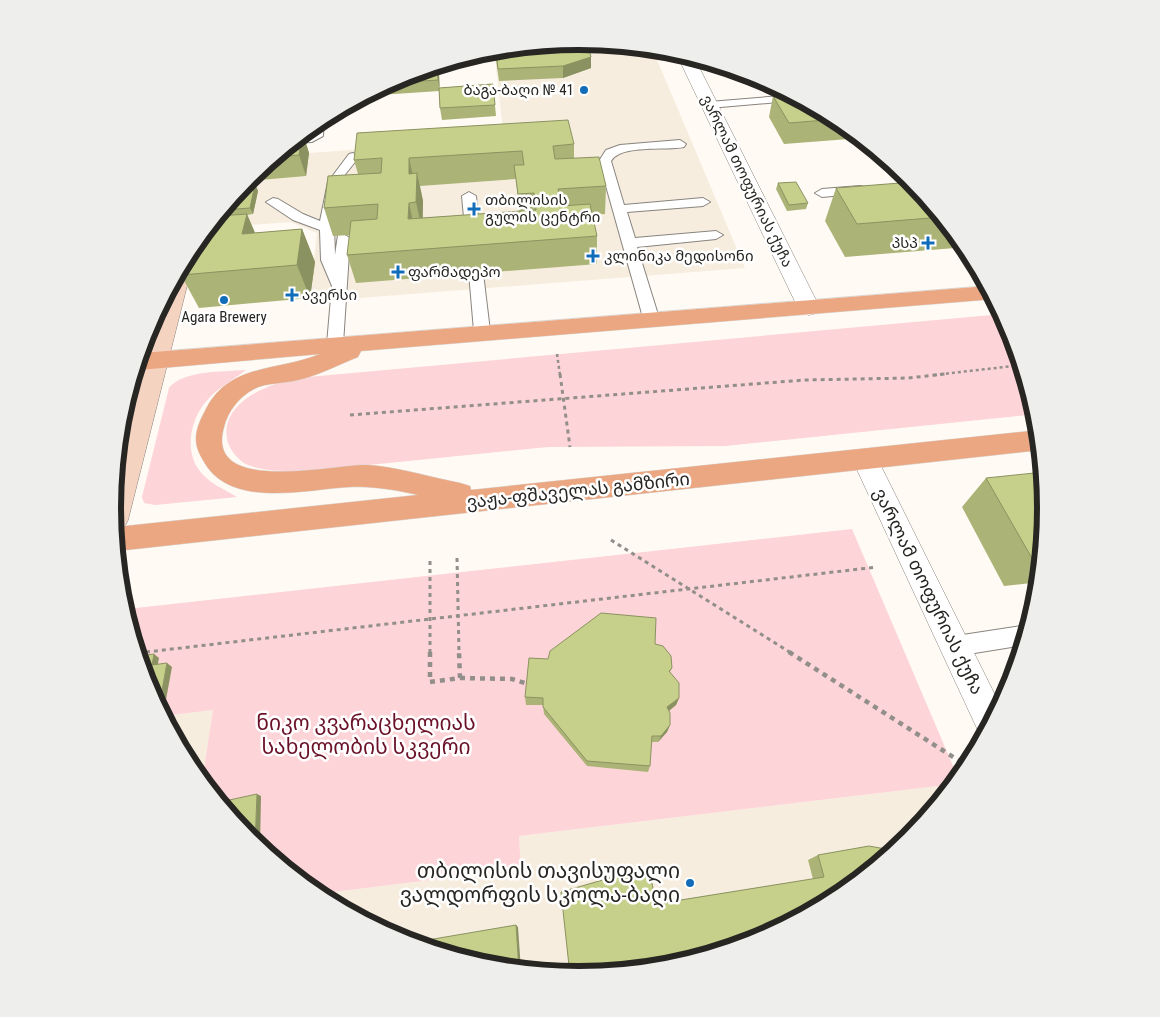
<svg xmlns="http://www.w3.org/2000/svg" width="1160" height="1017" font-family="'Roboto Condensed','Noto Sans Georgian',sans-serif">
<rect width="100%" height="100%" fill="#fffaf3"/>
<path fill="#f6eddf" d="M580 41 652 48 745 268 309 302 317 233 291 222 223 227 229 203 247 181 309 153 504 139 494 50Z
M213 710 202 781 191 768 164 716Z
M955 784 910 839 839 897 580 976 489 967 401 940 317 894 521 869 519 836Z"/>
<path fill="#fdd4d8" d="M1003 314 1012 330 1037 414 725 446 548 447 309 471C289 471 267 472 248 465 240 462 231 451 228 443 217 404 267 384 297 378Z
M246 370C232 381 214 390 204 404 190 422 185 451 199 470 208 483 224 489 237 497L155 505 144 503 142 497 169 388C183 370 224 372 246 370Z
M852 529 959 780 955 784 519 836 521 869 317 894 249 839 202 781 213 710 164 716 157 669 159 658 140 660 126 613 127 609Z"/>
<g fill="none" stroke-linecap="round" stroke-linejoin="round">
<defs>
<path id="lane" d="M793 95 802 100 709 108 703 105 709 102Z
M324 118 323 136 312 142 293 143 301 136 313 132 314 126Z
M680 140 686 144 684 147C666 151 621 144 611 161L624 205 703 198 710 202 703 206 627 212 635 238 716 231 723 235 716 239 637 247 660 321 657 325H647L644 321 599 161 606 150 620 145Z
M353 153 359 157 343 177 338 188 334 226 335 255 338 235 343 234 350 238 343 344 341 348H329L327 344 332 286 321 260 320 230 293 220 266 202 273 198 278 199 303 214 320 221 328 182 349 154Z
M860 186 865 187 866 190 865 193 822 197 815 193 822 189Z
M469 192 476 196 480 239 473 243 466 239 462 196Z
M476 268 483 273 490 331 487 335H477L474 331 469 273Z
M1027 625 1030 626 1024 645 956 656 948 653 945 646 948 639 956 636Z"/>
<path id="street" d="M679 53 694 57 820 308 817 313 809 315 801 313 798 308 677 55Z
M865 449 874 452 1001 707 985 737 980 735 852 459 856 452Z"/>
<path id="secondary" d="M183 264 191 270 128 520 124 528 115 531 113 508 118 456 158 312Z"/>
<path id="primary" d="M988 286 995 299 361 351 358 357C338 365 319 375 298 380 284 384 267 382 254 389 239 397 228 411 224 427 204 496 334 464 367 465 398 467 429 477 460 483L470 486 471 490 1040 430 1041 450 117 551 116 527 418 495C396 490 373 486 350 487 306 489 229 510 203 460 199 453 196 447 196 439 196 427 202 417 207 407 231 363 280 371 320 354L139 370H136L141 353Z"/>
</defs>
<use href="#lane" stroke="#88847e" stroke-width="2"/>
<use href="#street" stroke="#88847e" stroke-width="1"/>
<use href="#secondary" stroke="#88847e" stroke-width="1"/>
<use href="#primary" stroke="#d8d8d7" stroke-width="1"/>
<path stroke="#928f8a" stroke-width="2.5" stroke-dasharray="3 3" stroke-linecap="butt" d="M557 354 560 375
M934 375 1022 365"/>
<path stroke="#928f8a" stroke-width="3" stroke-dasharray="4 4" stroke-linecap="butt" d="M560 374 570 447
M350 415 805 380 908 378 945 374
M611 540 791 653
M457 558 459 653
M430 561V653
M138 653 877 567"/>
<path stroke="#928f8a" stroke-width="4.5" stroke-dasharray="5 5" stroke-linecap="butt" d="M430 652V682L460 678 459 652
M789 652 961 762
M138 653 147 652
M460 678 512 679 528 684"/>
<use href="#lane" fill="#fff" fill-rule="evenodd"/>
<use href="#street" fill="#fff" fill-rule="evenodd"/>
<use href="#secondary" fill="#f5d3c1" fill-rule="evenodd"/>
<use href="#primary" fill="#eba782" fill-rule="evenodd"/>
</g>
<path fill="#abb377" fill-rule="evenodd" d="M580 41 591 57V68L563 78 499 81 496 60 451 62 489 50Z
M439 73V88L493 84 496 116 442 120 440 108 439 91 365 96 401 77Z
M792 95 840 120 862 138 784 144 769 117 773 96Z
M303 134 309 153 306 176 247 181 250 178Z
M574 144V158L606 186 605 214 592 215 597 236V264L356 283 347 255 350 235 333 236 324 208 358 174 354 160ZM516 179 519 211 423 218V201L420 186Z
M913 182 967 247 845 257 825 221 836 188Z
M778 183 808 203 806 209 787 211 776 189Z
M255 184 258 191 253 214 247 215 255 233 302 229 315 262 310 298 199 308 181 275 226 215 223 210Z
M986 478 1047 509 1040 582 1004 586 962 507Z
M655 644 672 668 670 672 679 698 676 705 669 711 670 725 667 732 658 742H651L650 766 648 772 587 766 544 714 543 705H526L525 697 548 659Z
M818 855 839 897 656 904 813 879 808 860Z"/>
<path fill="#8b9261" d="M591 57V68L563 78V66Z
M437 66H438L439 73 440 91 438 80Z
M303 134 309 153 306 176 299 155 302 136Z
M409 158 415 186 409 174Z
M417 173 423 201 422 230 416 202Z
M255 184 258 191 253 214 250 208Z
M409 203 415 231 408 219Z
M247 214 261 247 242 234Z
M302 229 315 262 310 298 297 265Z
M154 654 159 658 157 669 152 665Z
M167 663 172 667 163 716 159 707Z
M679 698 676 705 665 714 667 707Z
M670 725 667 732 658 742 661 736Z
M257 794 261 796 260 847 255 844Z
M516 925 518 927 521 970H519Z"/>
<path fill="#c7d08a" stroke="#8b9261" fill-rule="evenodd" d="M580 41 587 42 591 57 563 66 498 69 496 50Z
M437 66 438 80 390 83 401 77Z
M493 84 495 105 440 108 439 88Z
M792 95 838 119 789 123 773 96Z
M568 120 574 144 553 146 555 159 599 157 606 186 558 189 561 206 590 204 597 236 347 255 351 221 377 219 378 204 324 208 328 176 381 173 382 158 354 160 357 133ZM522 151 524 165H514L518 194 534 193 536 210 408 219 409 203 416 202 417 173 409 174V158Z
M302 136 299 155 276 157Z
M796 182 808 203 789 205 778 183Z
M913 182 942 217 857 224 836 188Z
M255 184 250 208 224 210 244 185Z
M247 214 242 234 302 229 297 265 181 275 184 262 192 249 219 216Z
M1044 472 1047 509 1042 559 1033 560 986 478Z
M601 613 656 618 655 644 663 646 671 656 672 668 669 671 679 683V698L667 707 670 713V725L661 736H652L650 766 587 761 543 707V698L525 697 529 658 548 659 550 651Z
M154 654 152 665 167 663 159 707 148 687 139 656Z
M257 794 255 844 249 839 220 802Z
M869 846 891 850 892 854 839 897 759 940 671 967 580 976 570 975 561 892 620 875 651 878 656 904 824 877 818 855Z
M516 925 519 970 489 967 410 943Z"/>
<g fill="#116cb9" stroke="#fff" stroke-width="2">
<circle cx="584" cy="90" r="5"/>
<path d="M471.5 201.5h5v5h5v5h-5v5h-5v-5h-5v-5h5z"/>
<path d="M925.5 235.5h5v5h5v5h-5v5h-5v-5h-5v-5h5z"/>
<path d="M590.5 248.5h5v5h5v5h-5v5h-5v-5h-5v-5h5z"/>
<path d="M395.5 264.5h5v5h5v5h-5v5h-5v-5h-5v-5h5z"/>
<path d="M289.5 287.5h5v5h5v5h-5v5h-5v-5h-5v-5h5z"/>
<circle cx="224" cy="300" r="5"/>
<circle cx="690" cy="883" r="5"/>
</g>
<g text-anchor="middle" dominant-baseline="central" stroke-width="5" stroke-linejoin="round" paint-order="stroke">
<g font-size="15" fill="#272623" stroke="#fff" text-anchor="start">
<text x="574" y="90" text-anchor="end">ბაგა-ბაღი № 41</text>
<text x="485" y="200">თბილისის<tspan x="485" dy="17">გულის ცენტრი</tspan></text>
<text x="918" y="243" text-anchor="end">პსპ</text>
<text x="604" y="256">კლინიკა მედისონი</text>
<text x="408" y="272">ფარმადეპო</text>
<text x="302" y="295">ავერსი</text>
<text x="224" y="317" text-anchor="middle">Agara Brewery</text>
</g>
<g font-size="15" fill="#272623" stroke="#fff">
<text transform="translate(747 181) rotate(64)">ვარლამ თოფურიას ქუჩა</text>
</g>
<g font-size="18" fill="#272623" stroke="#fff">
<text transform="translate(578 490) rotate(-6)">ვაჟა-ფშაველას გამზირი</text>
<text transform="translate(929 591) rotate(64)">ვარლამ თოფურიას ქუჩა</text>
</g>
<g font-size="21" fill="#6a1128" stroke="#fff">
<text x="366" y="723">ნიკო კვარაცხელიას<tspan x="366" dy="24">სახელობის სკვერი</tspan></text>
</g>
<g font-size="21" fill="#272623" stroke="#fff" text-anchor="end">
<text x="680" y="871">თბილისის თავისუფალი<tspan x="680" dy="24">ვალდორფის სკოლა-ბაღი</tspan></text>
</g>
</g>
<path d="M0 0H1160V1017H0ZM121 508a458 458 0 1 1 916 0a458 458 0 1 1-916 0Z" fill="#eeeeed" fill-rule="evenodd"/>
<path fill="none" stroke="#272623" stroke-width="6" d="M121 508a458 458 0 1 1 916 0a458 458 0 1 1-916 0Z"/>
</svg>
